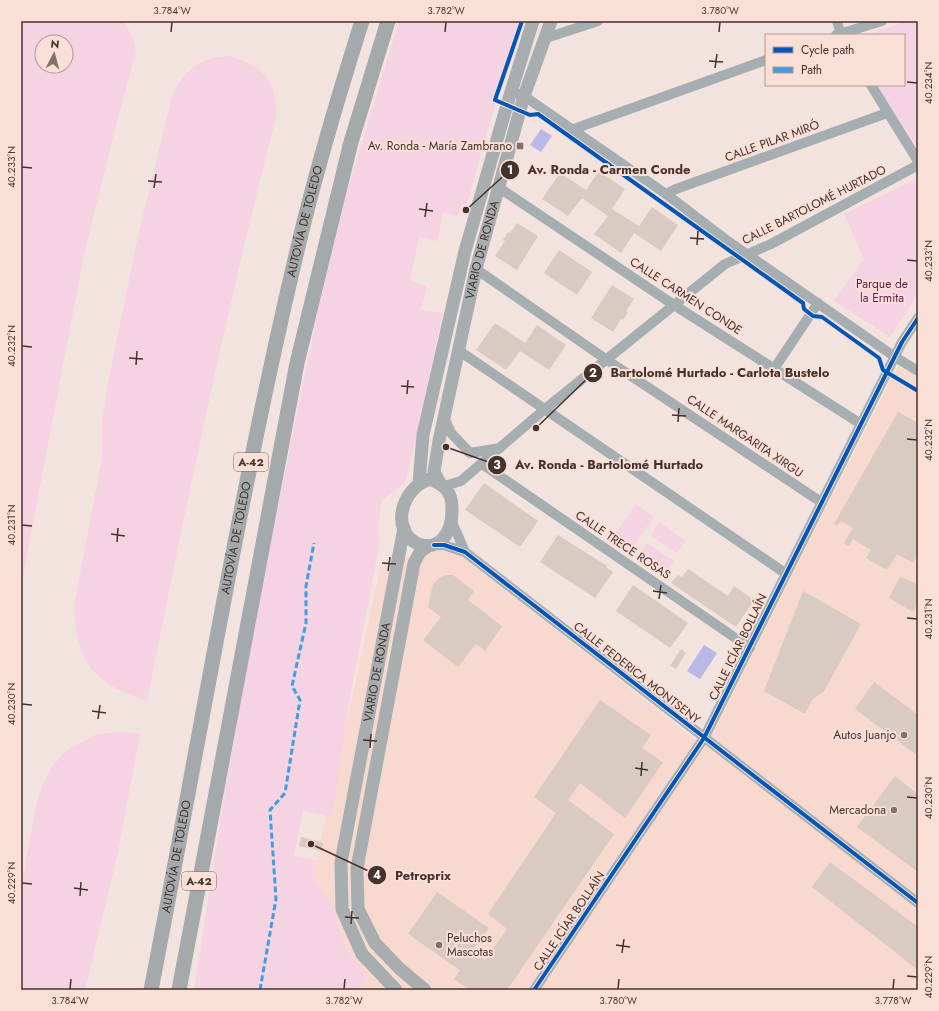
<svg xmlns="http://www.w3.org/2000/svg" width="939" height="1011" font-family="Jost,sans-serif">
<rect width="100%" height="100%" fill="#f2e3de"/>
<path fill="#f7d9cf" d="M898 366 918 378V990H288L381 565 448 546 703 746Z"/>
<path fill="#f6d3e2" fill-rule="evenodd" d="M21 21H124L134 41 136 51 113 137 84 255 21 587ZM42 42H66V66H42Z
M399 21H522L494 102 496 104 485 139 467 205H461L458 216 443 212 438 241 419 237 410 281 427 286 421 310 443 313 406 482 382 500 378 525 379 546 349 703 332 817 303 811 294 856 316 860 312 877 330 901 346 951 368 977 358 990H194L226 786 261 590 318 310 347 192Z
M907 21H918V149L877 85H904V35H867Z
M229 56C262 65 278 82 276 117 226 311 186 505 147 701 93 683 77 664 74 606L102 458V425L107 388 138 236 172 96C186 69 198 58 229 56Z
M918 178V294L890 337 834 301 864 259 844 214Z
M636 504 654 517 630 551 612 538Z
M659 522 686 541 677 553 651 536Z
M647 543 674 561 664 574 638 556Z
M120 732 140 733 118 852 85 990H21V888L36 805 42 786 51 768 66 751 97 734Z"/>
<path fill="#b9b8e6" d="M541 129 552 136 541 152 530 145Z
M704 645 717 653 700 679 687 671Z"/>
<path fill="#d9cac2" d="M599 171 625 189 612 209 639 226 652 207 678 225 661 251 634 233 621 253 594 234 608 216 582 198 568 216 542 199 560 173 586 190Z
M517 223 538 236 517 270 495 256 505 241 503 240 508 232 510 233Z
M559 250 592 272 577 295 544 273Z
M612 285 634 299 626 311 628 312 623 320 621 319 613 332 591 318Z
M495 323 525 343 537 325 566 345 549 370 520 351 506 370 476 350Z
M898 412 918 423V555L913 563 897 554 887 570 866 558 871 550 853 539 849 546 844 543 853 528 841 521 837 526 834 524Z
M484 483 538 521 520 547 465 510Z
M558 535 607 566 606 567 613 572 595 598 540 562Z
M688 569 728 596 734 586 754 600 736 627 671 583 678 575 682 577Z
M447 575H453L474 591 468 600 502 626 485 651 476 644 458 667 423 640 441 617 428 607 433 584 440 577Z
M900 577 918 584V603L913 612 889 598Z
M633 585 688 623 670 648 616 611Z
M803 591 861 624 824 691 812 700 805 714 764 691Z
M681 649 686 653 676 669 670 666Z
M874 682 918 715V756L855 709Z
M600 700 651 735 642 748 663 762 625 818 580 783 568 800 614 834 507 990H479L476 988 470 990 454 979 460 970 408 934 437 892 489 928 472 951 485 960 507 929 488 914 556 813 534 797Z
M895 776 918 794V872L857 827Z
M301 837 323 842 322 851 299 846Z
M830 862 918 927V970L812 887Z"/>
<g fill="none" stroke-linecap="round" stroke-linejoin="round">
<path stroke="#a6aeb1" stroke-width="10" d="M837 21 841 35
M836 35 882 21
M546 38 598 21
M871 85 918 161
M518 94 524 96 666 194 725 239 895 357 918 371
M571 130 766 60
M498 187 674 305 861 424
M666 194 676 189 887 113
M476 269 607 360 821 502
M458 350 785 573
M774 369 818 303
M444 417 451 433 470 453 500 448
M482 464 750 648
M445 486 461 481 545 409 725 264 771 244 918 165
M452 522 465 552
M434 545H444L465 552 918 903
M534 990 704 738 902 342 918 318"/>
<g stroke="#a8aeb0" stroke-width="13">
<path d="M430 479C444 485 452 491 452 508 453 571 382 546 407 498 413 488 419 483 430 479Z"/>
<path d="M419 483 423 435 465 251 507 105 533 21"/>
<path id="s1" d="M440 483 434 472 439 441 476 269 524 96 551 21"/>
<path id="s2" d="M396 990 362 954 342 909 341 862 404 528"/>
<path d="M425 990 400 969 375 943 358 909 357 868 414 563 420 552 428 546"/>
</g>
<g stroke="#a4a9ab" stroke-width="15">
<path id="s3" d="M151 990C199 744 239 495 297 251 315 174 338 97 362 21"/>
<path d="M179 990 297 363 351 142 388 21"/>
</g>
<path stroke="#409de1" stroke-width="3" stroke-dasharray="6 3" stroke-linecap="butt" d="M260 990 276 899 270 810 285 793 300 700 292 686 306 623V586L314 543"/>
<defs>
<path id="cycleway" d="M522 21 495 100 530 115 538 114 803 303 804 309 813 316 822 317 879 358 883 370 918 391
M434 545H444L465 552 918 903
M534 990 704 738 902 342 918 318"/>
</defs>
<use href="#cycleway" stroke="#fadfd6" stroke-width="6"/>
<use href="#cycleway" stroke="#0057b8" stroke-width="4"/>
</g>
<path fill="none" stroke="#44332d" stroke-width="1.5" d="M171 32 172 22M445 32 446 22M719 32 720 22M709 61 723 62M715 68 717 54M907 82 917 83M22 167 32 168M148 181 162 182M154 188 156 174M419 209 433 211M425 217 427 203M690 238 704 239M697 245 698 231M907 260 917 261M22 346 32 347M129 358 143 359M136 365 137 351M401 386 414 387M407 394 408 380M672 415 686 416M678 422 679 408M907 439 917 440M22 525 32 526M111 534 125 536M117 542 118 528M382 563 396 564M388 571 390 557M653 591 667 593M659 599 661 585M907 618 917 619M22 704 32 705M92 711 106 713M98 719 100 705M363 740 377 741M370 748 371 734M635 768 648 770M641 776 642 762M907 797 917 798M22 883 32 884M74 888 88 890M80 896 81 882M345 917 359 918M351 924 352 911M616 945 630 947M622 953 624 939M907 976 917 977M70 989 71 979M344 989 345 979M618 989 619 979M893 989 894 979"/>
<g fill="#81716b" stroke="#fadfd6" stroke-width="1.5">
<rect x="516" y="142" width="8" height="8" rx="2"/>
<circle cx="904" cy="735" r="4"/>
<circle cx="894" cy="810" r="4"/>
<circle cx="439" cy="945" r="4"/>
</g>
<g text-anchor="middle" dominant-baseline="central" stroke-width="4" stroke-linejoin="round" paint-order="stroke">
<g fill="#fadfd6" stroke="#7b6760" stroke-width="1">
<rect x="234" y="453" width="34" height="18" rx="3"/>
<rect x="182" y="872" width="34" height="18" rx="3"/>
</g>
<g font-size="11" font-weight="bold" fill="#44332d">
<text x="251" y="462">A-42</text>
<text x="199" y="881">A-42</text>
</g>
<g font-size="12" fill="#44332d" stroke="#fadfd6">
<text transform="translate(772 141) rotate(-20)">CALLE PILAR MIRÓ</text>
<text transform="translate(814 205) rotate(-27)">CALLE BARTOLOMÉ HURTADO</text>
<text stroke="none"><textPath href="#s3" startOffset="784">AUTOVÍA DE TOLEDO</textPath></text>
<text stroke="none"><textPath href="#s1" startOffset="240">VIARIO DE RONDA</textPath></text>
<text transform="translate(686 296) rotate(33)">CALLE CARMEN CONDE</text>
<text transform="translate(745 436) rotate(34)">CALLE MARGARITA XIRGU</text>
<text stroke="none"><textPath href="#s3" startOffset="460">AUTOVÍA DE TOLEDO</textPath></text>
<text transform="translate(623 545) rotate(34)">CALLE TRECE ROSAS</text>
<text transform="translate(738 647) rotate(-64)">CALLE ICÍAR BOLLAÍN</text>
<text stroke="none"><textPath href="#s2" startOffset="339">VIARIO DE RONDA</textPath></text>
<text transform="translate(637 673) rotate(38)">CALLE FEDERICA MONTSENY</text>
<text stroke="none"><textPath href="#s3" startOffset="136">AUTOVÍA DE TOLEDO</textPath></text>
<text transform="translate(569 921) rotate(-56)">CALLE ICÍAR BOLLAÍN</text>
</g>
<g font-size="12" fill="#44332d" stroke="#fadfd6" text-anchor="end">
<text x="512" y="146">Av. Ronda - María Zambrano</text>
<text x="896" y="735">Autos Juanjo</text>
<text x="886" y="810">Mercadona</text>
<text x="447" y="938" text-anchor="start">Peluchos<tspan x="447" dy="14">Mascotas</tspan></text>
</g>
<g font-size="12" fill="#63164f" stroke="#fadfd6">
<text x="882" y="284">Parque de<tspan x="882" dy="14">la Ermita</tspan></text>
</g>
</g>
<path fill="none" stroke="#44332d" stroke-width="1.5" d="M466 210L510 170M536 428L593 373M446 447L497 465M311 844L377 875"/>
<g fill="#44332d" stroke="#fadfd6" stroke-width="1.5">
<circle cx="466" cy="210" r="4"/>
<circle cx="536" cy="428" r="4"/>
<circle cx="446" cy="447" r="4"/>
<circle cx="311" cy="844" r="4"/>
<circle cx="510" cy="170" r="10"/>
<circle cx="593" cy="373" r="10"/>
<circle cx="497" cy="465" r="10"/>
<circle cx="377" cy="875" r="10"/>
</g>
<g font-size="12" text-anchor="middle" font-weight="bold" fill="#fff">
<text x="510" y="174">1</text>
<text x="593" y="377">2</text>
<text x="497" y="469">3</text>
<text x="377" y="879">4</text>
</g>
<g font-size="13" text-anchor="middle" font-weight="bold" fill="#44332d" stroke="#fadfd6" stroke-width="4" stroke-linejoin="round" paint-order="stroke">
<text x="609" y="174">Av. Ronda - Carmen Conde</text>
<text x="720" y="377">Bartolomé Hurtado - Carlota Bustelo</text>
<text x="609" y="469">Av. Ronda - Bartolomé Hurtado</text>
<text x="423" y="880">Petroprix</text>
</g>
<rect width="939" height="1011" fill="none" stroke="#fadfd6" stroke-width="44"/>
<rect x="765" y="34" width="140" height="52" fill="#fadfd6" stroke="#b19a92"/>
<rect x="773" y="47" width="20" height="6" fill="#0057b8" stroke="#b19a92"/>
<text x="801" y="54" font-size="12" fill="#44332d">Cycle path</text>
<rect x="773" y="67" width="20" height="6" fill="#409de1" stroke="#b19a92"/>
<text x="801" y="74" font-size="12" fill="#44332d">Path</text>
<g transform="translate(54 54) rotate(6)"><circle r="19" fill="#fadfd6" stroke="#b19a92"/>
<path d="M0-3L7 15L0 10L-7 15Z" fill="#81716b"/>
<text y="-6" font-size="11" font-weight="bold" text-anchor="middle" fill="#44332d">N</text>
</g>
<rect x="22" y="22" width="895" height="967" fill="none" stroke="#44332d" stroke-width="1.5"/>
<g font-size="10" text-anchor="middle" fill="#44332d">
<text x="172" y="14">3.784°W</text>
<text x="446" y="14">3.782°W</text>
<text x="720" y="14">3.780°W</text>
<text transform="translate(928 83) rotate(-90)" y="4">40.234°N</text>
<text transform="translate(11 167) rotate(-90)" y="4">40.233°N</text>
<text transform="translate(928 261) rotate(-90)" y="4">40.233°N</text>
<text transform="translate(11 346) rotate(-90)" y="4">40.232°N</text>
<text transform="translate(928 440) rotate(-90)" y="4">40.232°N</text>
<text transform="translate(11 525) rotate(-90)" y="4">40.231°N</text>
<text transform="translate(928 619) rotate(-90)" y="4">40.231°N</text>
<text transform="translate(11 704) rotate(-90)" y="4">40.230°N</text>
<text transform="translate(928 798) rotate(-90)" y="4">40.230°N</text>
<text transform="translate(11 883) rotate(-90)" y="4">40.229°N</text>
<text transform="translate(928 977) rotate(-90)" y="4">40.229°N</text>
<text x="70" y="1004">3.784°W</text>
<text x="344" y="1004">3.782°W</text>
<text x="618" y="1004">3.780°W</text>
<text x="893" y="1004">3.778°W</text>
</g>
</svg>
